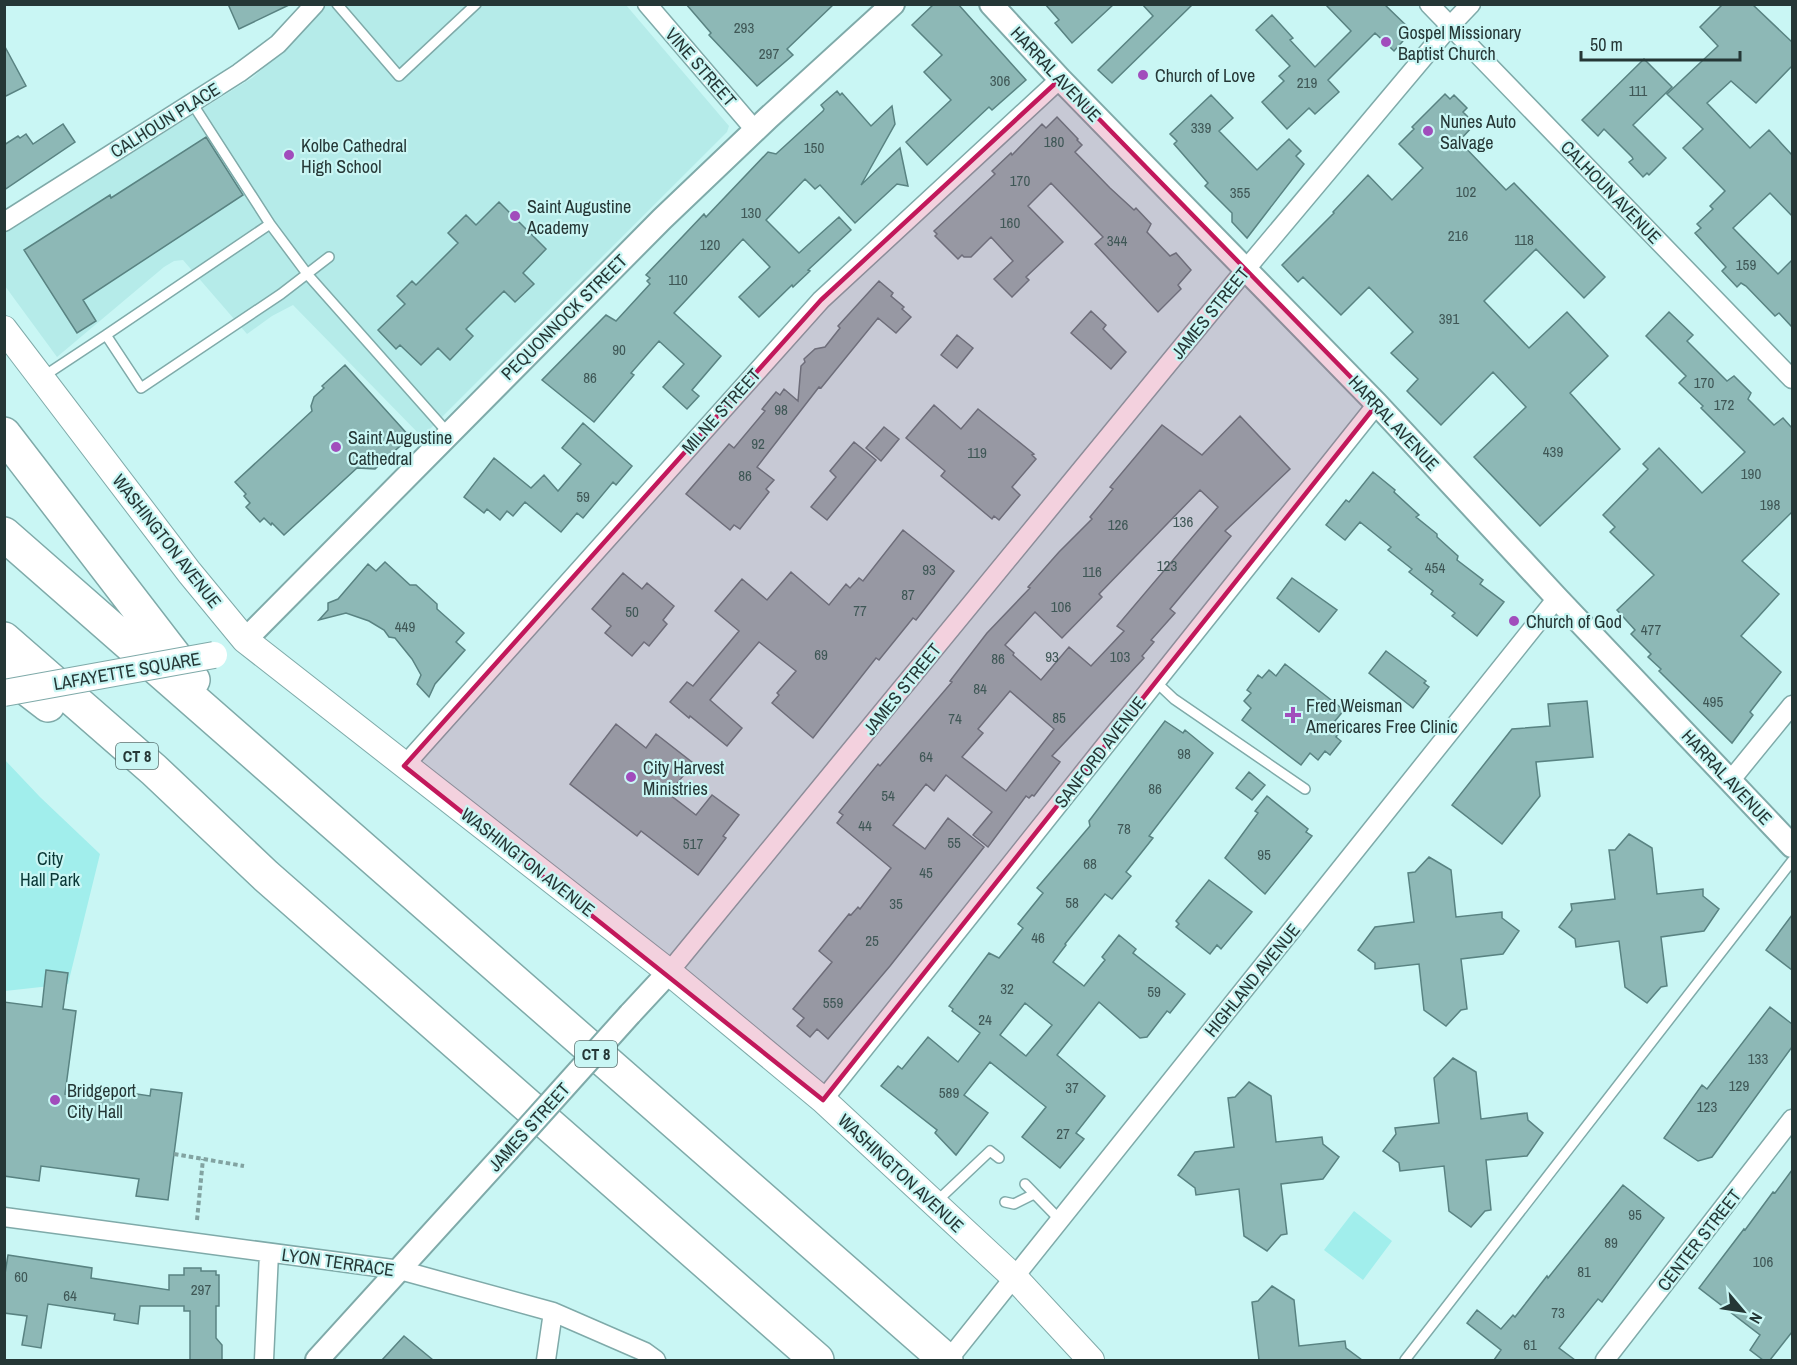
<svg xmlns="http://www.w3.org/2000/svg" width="1797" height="1365" font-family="'Archivo Narrow',sans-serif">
<rect width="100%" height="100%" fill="#c9f6f4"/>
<path fill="#b5ebe9" d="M325 5H626L729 126 727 132 422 437 293 305 272 316 247 334 183 260 174 261 164 267 57 357 5 286 4 232 252 78 274 59Z"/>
<path fill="#a1eeec" d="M4 759 40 797 100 854 68 984 5 991Z
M1354 1211 1392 1241 1363 1280 1324 1250Z"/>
<path fill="#8db8b6" stroke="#598382" stroke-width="1.5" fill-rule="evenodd" d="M228 4H291L239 29Z
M686 4H834L787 49 793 55 757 86 709 35 711 33Z
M934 4H958L1026 80 992 110 989 107 927 165 906 142 951 100 924 72 942 55 912 25Z
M1045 4H1114L1072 43 1055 23 1059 20Z
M1142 4H1193L1112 83 1098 70 1153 16Z
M1325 4H1384L1412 31 1394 51 1375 33 1328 80 1339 92 1315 114 1309 108 1287 129 1262 102 1284 81 1279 76 1290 66 1256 30 1272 15 1293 38 1290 40 1315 67 1351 31Z
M1723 4H1752L1792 42V66L1756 103 1731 81 1707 103 1750 148 1769 130 1792 155V216L1770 193 1733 228 1778 274 1792 260V327L1779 313 1775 316 1746 286 1741 283 1737 287 1722 271 1726 267 1695 233 1701 228 1697 224 1713 209 1710 206 1725 191 1683 148 1703 129 1667 94 1718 46 1700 27Z
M4 45 26 86 4 97Z
M1644 59 1672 87 1633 125 1666 158 1649 175 1647 173 1643 177 1629 162 1633 159 1632 157 1604 129 1598 136 1582 120Z
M837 91 840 95 842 93 871 126 892 106 895 124 861 185 900 148 908 186 897 184 855 223 820 185 815 189 805 179 766 220 799 253 839 217 851 230 808 270 810 271 793 287 792 285 759 317 739 297 770 267 743 239 674 313 721 356 692 390 699 396 687 409 663 387 684 364 659 341 631 373 634 375 594 422 542 380 606 315 616 321 650 284 647 281 650 278 646 275 704 214 706 217 768 152 776 154 823 111 824 109 821 105Z
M1445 94 1450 99 1454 95 1467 108 1463 112 1475 124 1459 141 1506 190 1514 183 1605 277 1584 298 1536 249 1484 301 1529 348 1567 312 1608 356 1570 393 1620 449 1540 526 1474 457 1526 407 1493 372 1441 425 1407 391 1418 379 1391 353 1413 332 1369 287 1341 315 1303 277 1298 282 1282 265 1334 213 1333 212 1368 175 1392 200 1423 168 1399 144 1414 129 1412 127Z
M1211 95 1233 118 1219 131 1257 170 1289 139 1301 151 1296 156 1304 164 1247 238 1232 222V213L1205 186 1208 183 1174 144 1177 141 1170 134Z
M1057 117 1078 139 1077 140 1082 145 1075 152 1110 188 1134 210 1136 208 1151 224 1147 232 1170 256 1176 253 1191 270 1178 285 1181 289 1158 312 1095 244 1103 237 1051 183 1028 206 1063 242 1026 277 1029 280 1012 297 994 279 1013 261 991 237 971 257H964L962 255 958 259 935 236 937 234 934 231 995 174 992 171 1011 153 1012 155 1042 124 1046 128Z
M63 124 75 142 4 190V145L18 136 20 138 26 134 33 144Z
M206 137 243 195 83 300 96 321 77 333 24 250 110 195 111 198Z
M499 202 546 249 523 273 534 284 515 302 504 291 466 329 473 336 450 360 438 348 421 365 400 345 396 349 378 330 405 304 397 296 412 281 416 285 458 243 448 233 466 215 476 225Z
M879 281 893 293 891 296 904 307 902 309 911 317 896 333 878 318 821 388 819 387 757 467 774 480 766 489 769 492 740 529 734 525 730 530 686 494 729 444 734 448 765 411 762 409 776 392 780 395 784 389 798 401 801 366 805 362 804 359 815 349 825 347 840 328 838 326Z
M1091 311 1106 325 1103 329 1126 352 1111 369 1071 333Z
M1669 312 1693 335 1687 341 1727 381 1734 376 1751 393 1748 399 1774 425 1783 418 1792 428V512L1742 561 1779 594 1741 636 1781 672 1750 712 1753 715 1732 743 1659 671 1661 669 1648 657 1651 654 1631 634 1635 630 1617 610 1654 575 1610 532 1615 527 1603 515 1648 469 1643 464 1659 448 1702 493 1745 452 1701 408 1703 406 1679 383 1686 376 1646 336Z
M957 335 973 348 957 368 941 355Z
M345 365 410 437 375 469 357 468 284 535 272 523 271 525 264 518 260 522 246 507 250 503 244 496 246 494 235 482 312 411 311 406 314 397 324 388 322 386Z
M934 405 961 429 978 409 1034 454 1032 455 1036 459 1012 487 1020 495 999 520 994 516 992 519 941 476 945 471 906 438Z
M1240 416 1290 469 1225 531 1231 536 1170 609 1175 613 1151 640 1154 642 1142 656 1144 658 1052 756 1060 762 1034 796 1032 795 1029 798 1026 796 988 847 973 835 992 812 946 775 934 791 926 784 893 825 925 849 948 818 984 847 890 966 828 1039 817 1029 810 1037 797 1026 804 1018 793 1009 832 962 819 951 849 914 851 915 858 907 860 909 891 868 837 823 843 815 839 812 878 764 880 766 952 682 950 681 987 633 1030 588 1028 587 1059 552 1092 519 1090 517 1113 489 1110 487 1162 425 1202 455ZM1200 490 1218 507 1117 626 1124 631 1091 666 1069 647 1041 680 1013 655 1014 653 1005 645 1035 612 1062 638 1102 597 1099 594ZM1010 691 1054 729 1006 791 962 757 983 733 978 729Z
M583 423 632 466 616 485 613 482 583 518 577 513 561 532 525 502 513 516 507 511 500 520 487 509 484 513 464 497 494 458 531 488 544 475 558 491 581 464 562 448Z
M884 427 899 439 881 461 866 448Z
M854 442 876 460 827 520 811 507 836 477 830 471Z
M1373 472 1395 490 1394 492 1419 515 1416 517 1437 534V537L1458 556 1457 560 1483 580 1480 584 1504 602 1477 636 1452 616 1455 613 1431 594 1433 591 1409 572 1412 569 1388 550 1391 547 1360 522 1345 540 1326 525 1346 500 1349 502Z
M903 530 954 571 916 620 913 618 879 660 876 658 813 738 772 703 779 695 777 693 796 671 759 642 710 700 742 728 727 746 690 716 689 718 670 702 687 682 693 686 739 631 715 611 742 579 767 600 791 572 829 605 846 584 850 588 859 578 863 581Z
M385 562 410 585H416L437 604V609L464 633 456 642 465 650 435 684 429 697 417 684 421 675 412 659 395 638 389 637 384 630 369 621 346 613 319 620 328 610V603L338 599 368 564 376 571Z
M623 573 642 589 647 583 674 606 663 620 667 624 649 646 644 642 632 656 605 633 611 626 592 609Z
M1292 578 1337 610 1319 632 1277 598Z
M1386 651 1426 681 1424 683 1429 687 1413 708 1369 673Z
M1285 664 1344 710 1335 721 1343 728 1336 737 1341 741 1330 755 1325 751 1318 760 1310 753 1301 765 1242 720 1251 708 1244 701 1251 693 1247 690 1258 675 1262 678 1269 670 1276 676Z
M1587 701 1593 757 1536 762 1540 796 1502 844 1452 805 1512 729 1550 726 1548 704Z
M1165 721 1183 733 1185 730 1213 753 1149 836 1153 838 1126 872 1131 876 1112 899 1105 894 1065 944 1066 945 1053 962 1084 986 1105 960 1102 957 1119 935 1136 949 1133 953 1185 994 1170 1013 1167 1011 1147 1037 1140 1038 1099 1002 1057 1055 1105 1096 1076 1133 1084 1139 1060 1168 1022 1137 1046 1107 990 1062 964 1095 988 1113 956 1155 935 1133 937 1130 881 1086 898 1066 902 1069 928 1037 958 1062 980 1033 952 1011 953 1009 949 1006 989 953 999 958 1023 928 1018 924 1043 893 1037 888 1090 826 1089 821ZM1025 1003 1052 1025 1026 1056 1000 1035Z
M616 724 646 748 656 734 693 763 669 794 696 815 712 795 739 815 723 836 726 838 698 875 641 831 637 836 570 784Z
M1249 772 1265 785 1252 800 1236 788Z
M1267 796 1308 829 1306 832 1312 836 1265 894 1225 858 1258 813 1255 811Z
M1629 834 1652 848 1657 894 1703 889V896L1719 909 1704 931 1661 937 1667 986 1661 987 1647 1003 1625 987 1619 941 1576 947 1575 939 1559 927 1572 910 1571 904 1615 899 1609 850H1615Z
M1429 857 1451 870 1456 917 1502 912V918L1519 931 1503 954 1461 959 1467 1009 1461 1010 1446 1026 1424 1010 1419 964 1375 969V963L1358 950 1375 927 1414 922 1408 873 1415 872Z
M1209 880 1252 912 1221 949 1217 945 1210 954 1176 927 1179 924 1176 921Z
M1792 915V970L1766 950Z
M46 970 68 973 63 1009 76 1011 65 1094 103 1099 104 1089 150 1096 151 1089 182 1093 168 1200 136 1196 139 1179 41 1166 39 1181 4 1176V1002L42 1007Z
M1770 1007 1792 1024V1047L1712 1157 1698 1161 1664 1138 1702 1085 1707 1089Z
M1453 1058 1476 1072 1481 1119 1527 1113 1528 1120 1543 1133 1527 1156 1486 1160 1491 1210 1485 1211 1471 1227 1449 1211 1444 1166 1400 1171 1399 1163 1383 1151 1396 1134 1395 1128 1439 1123 1434 1078Z
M1249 1082 1271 1096 1276 1142 1322 1137 1323 1144 1339 1157 1323 1179 1281 1184 1287 1234 1281 1235 1267 1251 1244 1236 1239 1189 1196 1195 1195 1188 1178 1175 1195 1152 1234 1147 1228 1098 1235 1097Z
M1792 1170V1332L1770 1360H1763L1750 1350 1760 1335 1699 1288 1744 1229 1745 1230 1773 1192 1775 1193Z
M1623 1185 1664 1218 1602 1302 1598 1299 1559 1348 1575 1360H1494L1501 1350 1467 1323 1477 1310 1501 1329 1513 1315 1515 1317 1547 1276 1548 1278Z
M8 1255 92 1268 91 1278 169 1290V1275H184V1268H201V1271H216V1275H219V1306H216V1338L222 1345V1360H190V1311H184V1306H140L138 1324 114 1320 115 1314 48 1304 41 1348 22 1345 27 1316 4 1313V1280Z
M1272 1286 1294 1300 1299 1346 1345 1341 1346 1348 1362 1360H1259L1252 1302 1258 1301Z
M404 1336 433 1360H382Z"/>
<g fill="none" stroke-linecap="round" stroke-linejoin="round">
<defs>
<path id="service" d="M337 4 399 76 476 4
M192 103 270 224 308 275 449 434
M106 335 270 224
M44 376 106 335 141 388 281 294 329 257
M1156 682 1174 699 1305 789
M1025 1184 1060 1220
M936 1202 990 1151 999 1158
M1005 1202 1014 1204 1034 1194
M1405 1360 1792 861"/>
<path id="minor" d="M647 4 755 130
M1429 4 1792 379
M4 222 239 73 278 44 315 4
M404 766 821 300 1060 79
M1730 781 1792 705
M669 972 1246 269 1450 26 1471 4
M823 1100 1377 404
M4 1217 400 1270 553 1312 645 1352 656 1360
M264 1360 269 1253
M546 1360 553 1312
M948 1360 1557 598
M1605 1360 1792 1119"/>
<path id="tertiary" d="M991 4 1060 79 1377 404 1557 598 1792 846
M245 640 662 219 768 118 893 4
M630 1014 669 972
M317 1360 507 1151"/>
<path id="secondary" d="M4 329 189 572 245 640 669 972 823 1100 1015 1278 1091 1360"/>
<path id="motorway" d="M4 434 193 680
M4 534 946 1360
M4 639 154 770 266 876 817 1360
M4 671 48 705"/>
</defs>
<use href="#service" stroke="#7faaa9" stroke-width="12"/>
<use href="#minor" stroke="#7faaa9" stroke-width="21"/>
<use href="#tertiary" stroke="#7faaa9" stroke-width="26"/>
<use href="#secondary" stroke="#7faaa9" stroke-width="28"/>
<use href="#motorway" stroke="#7faaa9" stroke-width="36"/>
<path stroke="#82a3a1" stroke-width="4" stroke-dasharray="4.5 3" stroke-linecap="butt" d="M174 1154 244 1166
M197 1220 203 1159"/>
<use href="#service" stroke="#fff" stroke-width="9"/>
<use href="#minor" stroke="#fff" stroke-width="18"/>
<use href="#tertiary" stroke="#fff" stroke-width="22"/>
<use href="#secondary" stroke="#fff" stroke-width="26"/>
<use href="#motorway" stroke="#fff" stroke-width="33"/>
<defs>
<path id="tertiary-bridge" d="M507 1151 630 1014"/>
<path id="secondary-bridge" d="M4 693 214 655"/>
</defs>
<use href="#tertiary-bridge" stroke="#7faaa9" stroke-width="26" stroke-linecap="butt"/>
<use href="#secondary-bridge" stroke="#7faaa9" stroke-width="28" stroke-linecap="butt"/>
<use href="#tertiary-bridge" stroke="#fff" stroke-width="22"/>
<use href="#secondary-bridge" stroke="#fff" stroke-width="26"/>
</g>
<path fill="#c2185b" fill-opacity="0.2" stroke="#c2185b" stroke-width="4.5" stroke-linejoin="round" d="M1060 79 1377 404 823 1100 404 766 821 300Z"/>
<g fill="#a14dbc" stroke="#c9f6f4" stroke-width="2">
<circle cx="1386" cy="42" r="6"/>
<circle cx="1143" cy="75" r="6"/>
<circle cx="1428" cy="131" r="6"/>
<circle cx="289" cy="155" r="6"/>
<circle cx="515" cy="216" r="6"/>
<circle cx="336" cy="447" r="6"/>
<circle cx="1514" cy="621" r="6"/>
<path d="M1290 706h6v6h6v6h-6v6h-6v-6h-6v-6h6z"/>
<circle cx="631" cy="777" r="6"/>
<circle cx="55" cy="1100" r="6"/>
</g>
<g text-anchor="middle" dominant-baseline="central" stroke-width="4.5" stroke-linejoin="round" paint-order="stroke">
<g font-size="15" fill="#3f5756">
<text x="744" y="27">293</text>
<text x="769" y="53">297</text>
<text x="1000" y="80">306</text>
<text x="1307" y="82">219</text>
<text x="1638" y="90">111</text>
<text x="1201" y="127">339</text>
<text x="1054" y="141">180</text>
<text x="814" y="147">150</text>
<text x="1020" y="180">170</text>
<text x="1466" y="191">102</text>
<text x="1240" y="192">355</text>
<text x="751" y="212">130</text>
<text x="1010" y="222">160</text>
<text x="1458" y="235">216</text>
<text x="1524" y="239">118</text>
<text x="1117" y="240">344</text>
<text x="710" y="244">120</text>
<text x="1746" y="264">159</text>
<text x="678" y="279">110</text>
<text x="1449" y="318">391</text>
<text x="619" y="349">90</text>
<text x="590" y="377">86</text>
<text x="1704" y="382">170</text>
<text x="1724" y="404">172</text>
<text x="781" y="409">98</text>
<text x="758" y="443">92</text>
<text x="1553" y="451">439</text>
<text x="977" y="452">119</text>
<text x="1751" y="473">190</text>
<text x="745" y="475">86</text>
<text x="583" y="496">59</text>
<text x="1770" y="504">198</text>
<text x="1183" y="521">136</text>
<text x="1118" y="524">126</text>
<text x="1167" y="565">123</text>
<text x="1435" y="567">454</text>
<text x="929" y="569">93</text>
<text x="1092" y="571">116</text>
<text x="908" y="594">87</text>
<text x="1061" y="606">106</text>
<text x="860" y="610">77</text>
<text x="632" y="611">50</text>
<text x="405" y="626">449</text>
<text x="1651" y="629">477</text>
<text x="821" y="654">69</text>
<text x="1052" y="656">93</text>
<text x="1120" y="656">103</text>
<text x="998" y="658">86</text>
<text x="980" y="688">84</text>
<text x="1713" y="701">495</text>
<text x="1059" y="717">85</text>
<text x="955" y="718">74</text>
<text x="1184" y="753">98</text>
<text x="926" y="756">64</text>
<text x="1155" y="788">86</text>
<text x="888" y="795">54</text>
<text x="865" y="825">44</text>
<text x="1124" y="828">78</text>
<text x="954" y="842">55</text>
<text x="693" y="843">517</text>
<text x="1264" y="854">95</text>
<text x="1090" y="863">68</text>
<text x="926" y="872">45</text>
<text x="1072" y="902">58</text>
<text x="896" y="903">35</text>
<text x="1038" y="937">46</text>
<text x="872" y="940">25</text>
<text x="1007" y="988">32</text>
<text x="1154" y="991">59</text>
<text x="833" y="1002">559</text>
<text x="985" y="1019">24</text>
<text x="1758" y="1058">133</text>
<text x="1739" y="1085">129</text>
<text x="1072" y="1087">37</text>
<text x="949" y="1092">589</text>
<text x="1707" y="1106">123</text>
<text x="1063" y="1133">27</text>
<text x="1635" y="1214">95</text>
<text x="1611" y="1242">89</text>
<text x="1763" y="1261">106</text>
<text x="1584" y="1271">81</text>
<text x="21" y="1276">60</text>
<text x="201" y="1289">297</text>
<text x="70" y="1295">64</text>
<text x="1558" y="1312">73</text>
<text x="1530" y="1344">61</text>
</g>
<g fill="#c9f6f4" stroke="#56706f" stroke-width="1.5">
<rect x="116" y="743" width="42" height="26" rx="4.5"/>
<rect x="575" y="1041" width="42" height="26" rx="4.5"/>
</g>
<g font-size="16" font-weight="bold" fill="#253736">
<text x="137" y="756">CT 8</text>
<text x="596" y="1054">CT 8</text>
</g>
<g font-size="18" fill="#253736" stroke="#c9f6f4" text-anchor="start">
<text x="1398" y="32">Gospel Missionary<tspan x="1398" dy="21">Baptist Church</tspan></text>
<text x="1155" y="75">Church of Love</text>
<text x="1440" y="121">Nunes Auto<tspan x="1440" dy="21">Salvage</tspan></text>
<text x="301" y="145">Kolbe Cathedral<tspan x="301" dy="21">High School</tspan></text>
<text x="527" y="206">Saint Augustine<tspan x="527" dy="21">Academy</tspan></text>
<text x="348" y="437">Saint Augustine<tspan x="348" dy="21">Cathedral</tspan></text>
<text x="1526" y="621">Church of God</text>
<text x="1306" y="705">Fred Weisman<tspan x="1306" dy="21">Americares Free Clinic</tspan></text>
<text x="643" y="767">City Harvest<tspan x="643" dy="21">Ministries</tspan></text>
<text x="67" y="1090">Bridgeport<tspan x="67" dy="21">City Hall</tspan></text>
</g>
<g font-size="18" fill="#253736" stroke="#c9f6f4">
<text transform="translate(701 67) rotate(49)">VINE STREET</text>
<text transform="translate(1056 74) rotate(47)">HARRAL AVENUE</text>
<text transform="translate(165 120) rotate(-32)">CALHOUN PLACE</text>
<text transform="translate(1611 192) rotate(46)">CALHOUN AVENUE</text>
<text transform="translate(1210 313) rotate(-51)">JAMES STREET</text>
<text transform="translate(564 317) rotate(-45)">PEQUONNOCK STREET</text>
<text transform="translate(721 411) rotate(-48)">MILNE STREET</text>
<text transform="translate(1394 423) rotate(47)">HARRAL AVENUE</text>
<text transform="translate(167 541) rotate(52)">WASHINGTON AVENUE</text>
<text transform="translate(127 671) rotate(-10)">LAFAYETTE SQUARE</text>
<text transform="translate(902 689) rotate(-51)">JAMES STREET</text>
<text transform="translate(1100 752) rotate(-52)">SANFORD AVENUE</text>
<text transform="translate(1727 777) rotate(47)">HARRAL AVENUE</text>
<text transform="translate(528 862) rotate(38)">WASHINGTON AVENUE</text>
<text transform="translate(1252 980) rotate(-51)">HIGHLAND AVENUE</text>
<text transform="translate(529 1127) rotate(-48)">JAMES STREET</text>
<text transform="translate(901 1173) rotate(43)">WASHINGTON AVENUE</text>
<text transform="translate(1699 1240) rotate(-52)">CENTER STREET</text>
<text transform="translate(338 1262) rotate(8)">LYON TERRACE</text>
</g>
<g font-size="18" fill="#093736" stroke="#c9f6f4">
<text x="50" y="858">City<tspan x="50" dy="21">Hall Park</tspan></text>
</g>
</g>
<rect width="1797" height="1365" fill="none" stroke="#253736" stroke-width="12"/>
<g transform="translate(1743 1311) rotate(119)" stroke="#c9f6f4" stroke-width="4.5" paint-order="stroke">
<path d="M0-4.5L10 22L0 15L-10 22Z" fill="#253736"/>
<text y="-9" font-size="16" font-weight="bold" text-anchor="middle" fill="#253736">N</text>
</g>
<path d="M1581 51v9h159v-9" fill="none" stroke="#253736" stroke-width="3"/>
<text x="1590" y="51" font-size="18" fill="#253736" stroke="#c9f6f4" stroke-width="4.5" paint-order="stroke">50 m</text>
</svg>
